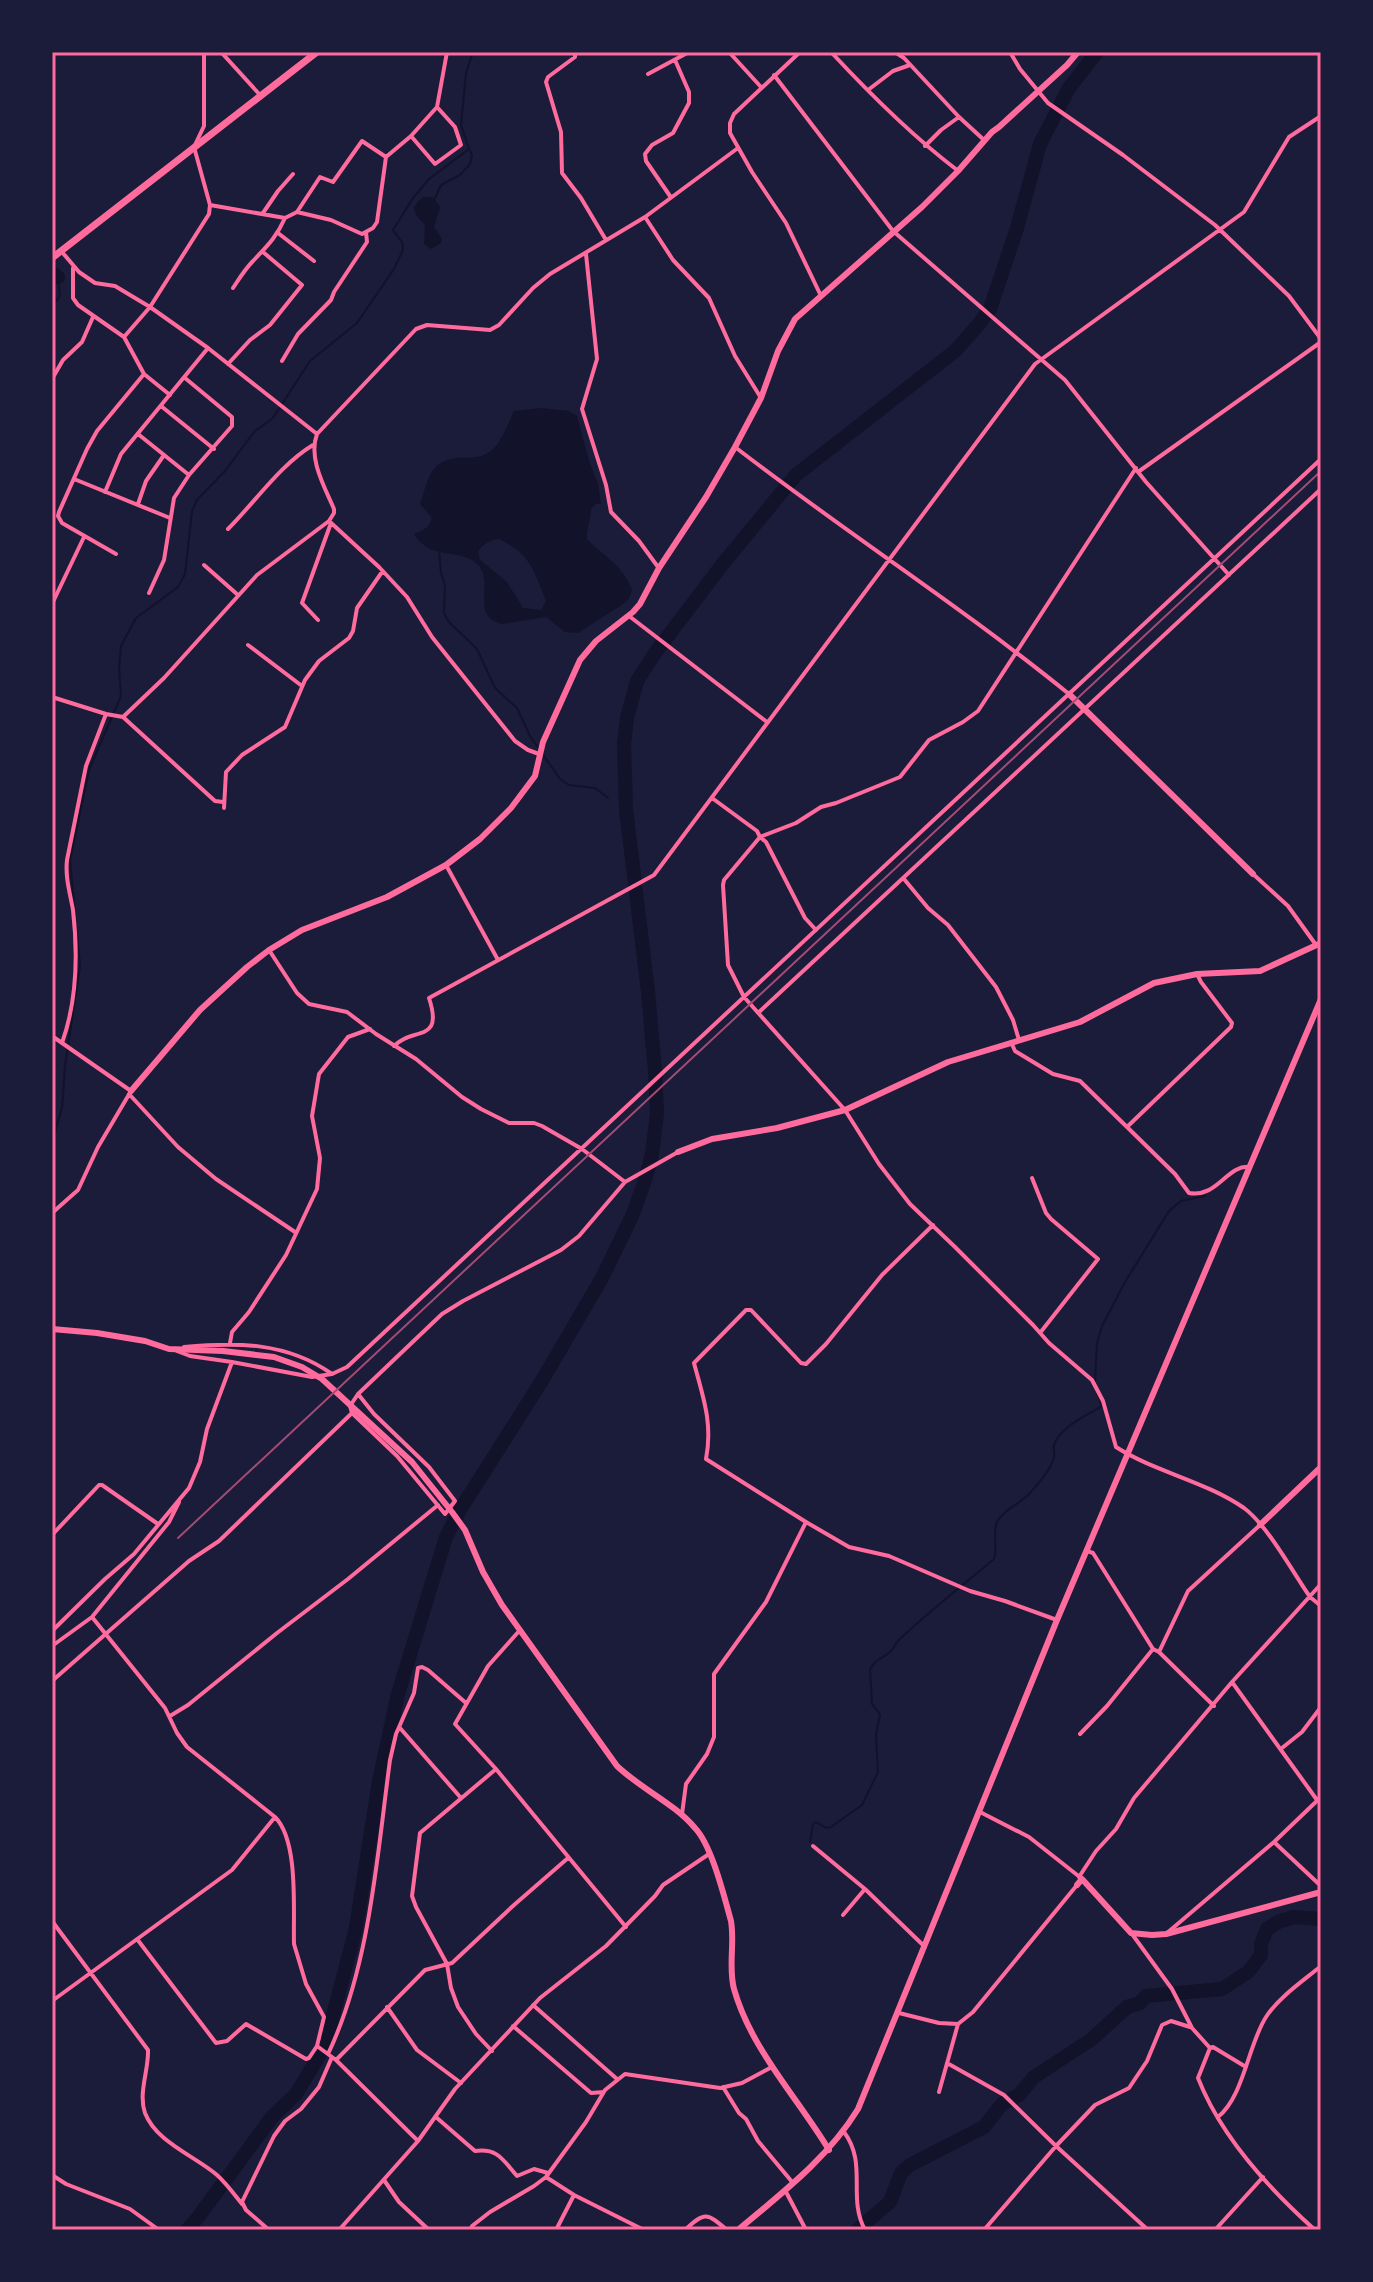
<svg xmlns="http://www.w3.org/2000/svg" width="1373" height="2282" font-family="'DejaVu Sans',sans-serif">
<rect width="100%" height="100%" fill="#1b1b3a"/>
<path fill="#12122b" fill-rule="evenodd" d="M424 197H433L440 207 434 227 442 239 441 243 431 249 424 244 425 225 416 215 414 208 418 201Z
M541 408 569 411 577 416 589 461 598 484 601 504H596L591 509C591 521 586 528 587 539 603 555 625 568 632 590L628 600 623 604 578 633 565 632 546 617 502 624C470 616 494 585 479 566 462 546 432 563 414 534 423 531 430 527 432 518L420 504C424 494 427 477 434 469 453 448 474 466 492 450 502 441 508 423 514 411ZM499 539C531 554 534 571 546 601L541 610 523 608 507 582 480 560 478 552C482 544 490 540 499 539Z"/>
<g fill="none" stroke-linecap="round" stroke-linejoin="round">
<path stroke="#12122b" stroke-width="2" d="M435 198 441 185 460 175 470 164 472 155 470 150
M52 306 60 296 58 277
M439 551 441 573 445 585 444 613 449 622 477 649 495 688 517 708 530 736 560 779 569 785 595 788 608 798
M52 1142 62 1108 65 1066 80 966 70 860 89 770 121 696 119 668 121 646 136 618 178 587 185 574 192 511 197 500 225 471 254 432 273 418 310 361 357 323 394 269 403 250 402 242 393 230 413 198 429 179 469 149 461 125 466 73 473 52
M1095 1382 1097 1343 1102 1326 1125 1282 1169 1211 1181 1201 1205 1196
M810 1842 813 1824 816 1822 826 1828 831 1827 862 1805 878 1772 876 1735 880 1714 872 1704 870 1670C874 1659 885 1658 892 1650 895 1647 896 1642 899 1640 929 1611 962 1586 994 1559 998 1547 992 1534 997 1522 1004 1509 1020 1504 1030 1493 1037 1485 1052 1469 1054 1457 1055 1452 1053 1450 1054 1445 1061 1426 1086 1416 1102 1406L1095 1388"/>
<path stroke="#12122b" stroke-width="14" d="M52 273 58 277
M187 2230 199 2216 272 2117 296 2094 325 2046 356 1928 379 1781 398 1694 446 1537 460 1510 543 1379 602 1278 633 1214 646 1177 652 1154 657 1113 655 1071 648 992 626 809 624 744 627 718 637 681 655 653 725 561 796 475 955 351 979 324 990 309 1017 228 1040 144 1069 88 1097 52
M857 2230 890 2202 901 2173 910 2165 984 2127 1002 2104 1019 2095 1034 2077 1092 2039 1127 2007 1140 2003 1146 1996 1222 1989 1248 1972 1261 1955V1944L1267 1929 1278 1922 1293 1917 1321 1919"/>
<path stroke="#ff6b9d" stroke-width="4" d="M221 52 260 95
M575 52V57L548 77 546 82 561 132 562 173 581 198 606 240
M729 52 761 87
M800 52 734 114 730 123V133L752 172 786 223 821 296
M831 52C870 94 911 135 957 170
M895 52 904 58 959 117 984 140
M1010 52 1020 69 1048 103 1123 155 1215 225 1289 296 1321 339
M648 74 689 52
M774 75 893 231 1065 380 1146 482 1229 575
M868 90 893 71 910 65
M411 136 435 164 461 145 455 127 437 107
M925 146 941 130 959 117
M670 196 646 161 645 154 652 145 673 133 689 103V92L675 60
M210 205 285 218 297 212 331 220 362 234 373 228 377 222 386 157 411 136 437 107 447 52
M297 212 320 177 333 182 362 141 386 157
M263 213 278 191 293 174
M645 217 673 260 709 298 735 356 761 398
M278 233 314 261
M62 252 79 272 95 283 115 286 150 307 208 348 317 434
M586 254 597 359 582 409 606 485 611 512 639 541 658 567
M73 268V298L78 305 124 337 144 374 170 395
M233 288C239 279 245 269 253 261 267 246 276 238 285 218
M124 337 150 307 209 214 210 205 194 147 204 126V52
M282 361 298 334 331 300 334 292 367 242 366 232
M228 364 250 340 270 325 302 285 263 252
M52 379 63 360 82 342 93 317
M161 406 214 449
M138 434 189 475
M735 447C845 532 962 607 1069 694
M1138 472 1321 342
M74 479 170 518
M105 492 121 454 208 348
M138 504 146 481 164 455
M329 521 379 567 407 597 432 637 515 741 528 750 539 754
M228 529C256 501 280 465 313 445
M116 554 62 523 58 516 59 512 87 449 97 431 144 374
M204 565 238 595
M149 593 164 560 174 498 189 475 232 426V417L185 378
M52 604 84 537
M629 616 767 722
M318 620 302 603 331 523
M248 645 302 686
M52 697 106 714 123 717 164 678 257 575 329 521 334 513V509C324 486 308 458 317 434L416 329 427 325 490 330 499 325 533 288 550 274 645 217 738 148
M123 717 215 801 223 802
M712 798 757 831 760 837 724 880 723 885 728 965 744 997 845 1110 879 1164 910 1204 955 1247 1033 1325 1049 1343 1092 1380 1103 1401 1116 1447C1155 1472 1205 1481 1244 1508 1268 1526 1292 1571 1310 1597L1321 1606
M224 808 226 772 242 755 285 727 305 680 319 661 349 638 353 631 357 608 382 572
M446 865 498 960
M1253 874 1288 906 1316 945
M904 879 928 908 948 925 996 987 1013 1020 1019 1040
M816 930 805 918 766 842 760 837 796 823 821 807 836 803 900 777 929 740 963 722 978 711 1136 468
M269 950 297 993 309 1004 347 1012 376 1034 416 1059 462 1097 481 1109 509 1123H534L542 1126 582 1149 625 1182
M758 1013 1321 489
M52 1036 131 1091 98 1147 78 1190 52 1213
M1011 1042 1015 1051 1053 1074 1080 1081 1175 1174 1189 1193C1218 1198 1227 1164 1250 1167
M62 1043C77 1001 78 954 73 910 70 893 65 877 67 860L86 766 106 714
M394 1046C413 1026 444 1044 429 998L654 875 1035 364 1244 212 1289 137 1321 116
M129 1094 178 1147 216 1179 295 1232
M1128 1126 1231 1027 1232 1023 1201 982 1197 974
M1032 1178 1046 1213 1051 1219 1098 1259 1040 1333
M230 1343 232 1332 249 1312 286 1255 317 1189 320 1158 312 1116 319 1074 348 1037 370 1029
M184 1347C236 1342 287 1342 332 1374
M177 1351 190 1356 232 1362 312 1377 332 1374 347 1367 1321 459
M358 1394 374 1414 429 1467 455 1501 445 1514 397 1456 352 1413 350 1406 358 1394 442 1314 463 1301 561 1250 579 1236 625 1182 678 1152
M806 1522 849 1547 889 1556 970 1591 1005 1601 1057 1620
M52 1535 99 1485H102L158 1524
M1087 1551 1093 1553 1153 1649 1159 1652 1214 1706
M92 1617 165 1708 177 1733 187 1747 275 1817C299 1841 293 1910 294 1944L306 1984 324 2017 317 2046 336 2060 418 2141
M520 1630 488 1666 455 1724 496 1769 626 1927
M52 1631 105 1579 134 1554 189 1488 200 1462 207 1429 232 1362
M52 1646 92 1617 169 1522 179 1502
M1159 1652 1188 1591 1260 1525
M52 1681 189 1561 219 1541 352 1413
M1232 1682 1317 1800
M170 1716 188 1705 277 1633 348 1579 438 1505
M400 1728 461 1798
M1080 1734 1107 1706 1153 1649
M1282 1748 1302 1732 1321 1707
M980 1812 1029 1837 1081 1878
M682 1814 686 1784 707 1754 714 1737V1674L766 1602 806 1522 706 1459C713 1423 703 1397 694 1363L746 1310H751L801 1363 806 1364 826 1344 882 1275 933 1225
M1274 1842 1321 1886
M813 1846 865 1889 924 1946
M1079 1877 1096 1851 1116 1829 1134 1798 1232 1682 1321 1584
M843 1915 865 1889
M52 1921 148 2050C149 2069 138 2093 145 2113 156 2142 195 2156 217 2175 226 2183 234 2194 242 2204
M1167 1933 1274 1842 1321 1797
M1132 1934 1172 1989 1192 2028 1210 2048 1198 2078C1221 2137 1268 2188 1315 2230
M137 1939 216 2043 227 2041 246 2024 306 2059 309 2058 317 2046
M52 2001 232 1870 275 1817
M533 2005 617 2079
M387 2007 417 2050 461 2083
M899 2013 939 2023 958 2024 973 2012 1077 1885
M513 2026 591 2093 604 2092
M1210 2048 1213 2047 1246 2067
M492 2051 476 2034 458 2007 451 1988 447 1964 416 1907 412 1896 420 1833 496 1769
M328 2054C370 1966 377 1856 390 1760L396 1734 414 1693 418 1668 422 1667 428 1670 466 1703
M336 2060 425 1970 452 1963 514 1905 568 1858
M947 2063 1004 2095 1056 2146 1148 2230
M723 2087 739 2113 746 2119 758 2141 793 2183
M939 2092 958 2024
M1218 2117C1244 2096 1248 2045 1266 2017 1279 1997 1303 1981 1321 1966
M437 2118 475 2151C498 2148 503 2160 517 2176L534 2169 548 2173
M844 2132C868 2164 847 2197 865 2230
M52 2175 66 2184 130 2209 159 2230
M546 2177 574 2195 644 2230
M384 2180 399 2202 429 2230
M785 2190 806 2230
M269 2230 246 2210 242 2202 274 2136 285 2121 301 2109 319 2087 332 2057
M339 2230 418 2141 455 2089 540 1998 606 1946 655 1896 663 1885 709 1854
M471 2230 472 2226 490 2212 534 2186 546 2177 586 2122 605 2090 625 2074 720 2088 742 2083 772 2067
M556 2230 574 2195
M685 2230C705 2211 707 2213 727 2230
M984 2230 1056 2146 1095 2105 1129 2088 1147 2061 1162 2025 1171 2021 1190 2027
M1215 2230 1263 2177"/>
<path stroke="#ff6b9d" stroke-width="6" d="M1069 694 1253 874
M131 1091 200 1010 247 967 269 950 302 930 387 897 446 865 480 839 511 808 535 776 543 742 580 660 596 641 633 612 640 604 659 568 706 497 735 447 761 398 778 351 795 319 922 207 958 171 992 132 999 127 1067 65 1078 52
M678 1152 712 1139 777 1128 845 1110 948 1062 1080 1022 1154 983 1197 974 1260 971 1321 943
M52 1329 97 1333 145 1341 169 1349 223 1351 274 1357 302 1367 322 1379 412 1462 452 1512 465 1530 483 1572 502 1605 617 1766C641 1789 674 1803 695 1828 712 1846 724 1896 731 1921 735 1944 728 1966 734 1989 751 2049 797 2097 829 2150
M1260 1525 1321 1467
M1077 1885 1082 1879 1131 1933 1152 1935 1166 1934 1321 1892"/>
<path stroke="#ff6b9d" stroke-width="6" d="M738 2230C782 2193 828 2158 858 2109L1057 1620 1321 999"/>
<path stroke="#ff6b9d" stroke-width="7" d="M52 258 317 52"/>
<path stroke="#a44b75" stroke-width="2" d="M178 1538 1321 471"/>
</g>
<rect width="1373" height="2282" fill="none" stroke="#1b1b3a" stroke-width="108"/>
<rect x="54" y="54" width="1265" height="2174" fill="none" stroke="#ff6b9d" stroke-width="3"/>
</svg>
